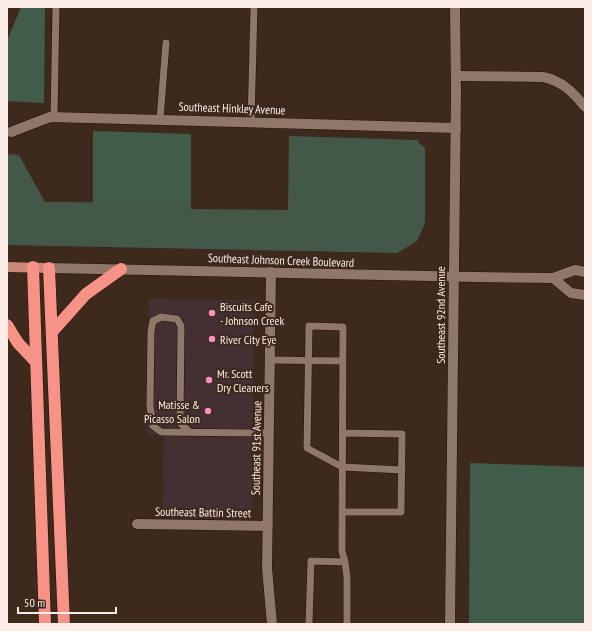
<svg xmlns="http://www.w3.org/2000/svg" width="592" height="631" font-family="'PT Sans Narrow',sans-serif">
<rect width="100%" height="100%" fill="#3e291d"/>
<path fill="#443033" d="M149 299 254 300 252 512 163 511 164 435H147Z"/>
<path fill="#445849" d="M289 136 418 140V142L425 148V223L417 241 397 253 7 245V154L19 155 45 202 191 203V209L288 210Z"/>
<path fill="#415c48" d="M21 7H45L44 103 7 101V41Z
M93 131 191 134V203H93Z
M470 463 585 467V624H469Z"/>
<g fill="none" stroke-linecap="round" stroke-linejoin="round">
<defs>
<path id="lane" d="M54 117 56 7
M160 119 166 43
M251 121 254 8
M270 360 343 361
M190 432 180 423 181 326 177 319 161 317 153 321 151 331 150 406 153 426 161 432 269 433
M342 512H401L402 434 343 433
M345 562 342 551C342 476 343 402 343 327L309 326 307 448 342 467 402 470
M309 624 311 561 345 562 347 577V624"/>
<path id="street" d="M456 76 543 77C562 81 573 92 585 107
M11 132 50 117 456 128
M271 272 267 568 272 624
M137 524 268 526"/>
<path id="secondary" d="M49 268 475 277 553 278 575 270 585 272
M553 278 571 293 585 295
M450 624 456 91 455 7"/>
<path id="primary" d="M7 267 49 268"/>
<path id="highway" d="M33 267 45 624
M49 268 64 624
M7 325 18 343 36 362
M52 332 86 294 121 269"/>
</defs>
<use href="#lane" stroke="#241106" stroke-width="8"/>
<use href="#street" stroke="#241106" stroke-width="11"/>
<use href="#secondary" stroke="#241106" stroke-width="11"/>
<use href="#primary" stroke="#241106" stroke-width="11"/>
<use href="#highway" stroke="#241106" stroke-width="13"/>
<use href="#lane" stroke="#8f7769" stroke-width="7"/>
<use href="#street" stroke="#8f7769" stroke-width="10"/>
<use href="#secondary" stroke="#8f7769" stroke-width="10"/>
<use href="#primary" stroke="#cd877a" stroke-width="10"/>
<use href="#highway" stroke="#f79286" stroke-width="12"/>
</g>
<g fill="#fd8ec0" stroke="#3e291d" stroke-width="1.5">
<circle cx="212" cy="313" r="4"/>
<circle cx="212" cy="339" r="4"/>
<circle cx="209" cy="380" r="4"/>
<circle cx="208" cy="411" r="4"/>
</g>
<g text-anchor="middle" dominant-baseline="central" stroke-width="4" stroke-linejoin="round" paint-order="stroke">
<g font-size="12" fill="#fbede5" stroke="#3e291d">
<text transform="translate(232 108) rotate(2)">Southeast Hinkley Avenue</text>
<text transform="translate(281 260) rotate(2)">Southeast Johnson Creek Boulevard</text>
<text transform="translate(440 315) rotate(-90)">Southeast 92nd Avenue</text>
<text transform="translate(256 448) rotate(-89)">Southeast 91st Avenue</text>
<text transform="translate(203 512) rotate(1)">Southeast Battin Street</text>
</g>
<g font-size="12" fill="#fbede5" stroke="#3e291d" text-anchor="start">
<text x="220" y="306">Biscuits Cafe<tspan x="220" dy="14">- Johnson Creek</tspan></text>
<text x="220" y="339">River City Eye</text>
<text x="217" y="373">Mr. Scott<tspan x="217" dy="14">Dry Cleaners</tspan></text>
<text x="200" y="404" text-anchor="end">Matisse &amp;<tspan x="200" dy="14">Picasso Salon</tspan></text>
</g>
</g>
<rect width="592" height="631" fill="none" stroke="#fbede5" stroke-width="16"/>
<path d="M18 607v6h98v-6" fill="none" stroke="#fbede5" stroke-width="2"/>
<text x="24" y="607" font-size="12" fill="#fbede5" stroke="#3e291d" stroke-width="3" paint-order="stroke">50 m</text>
</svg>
